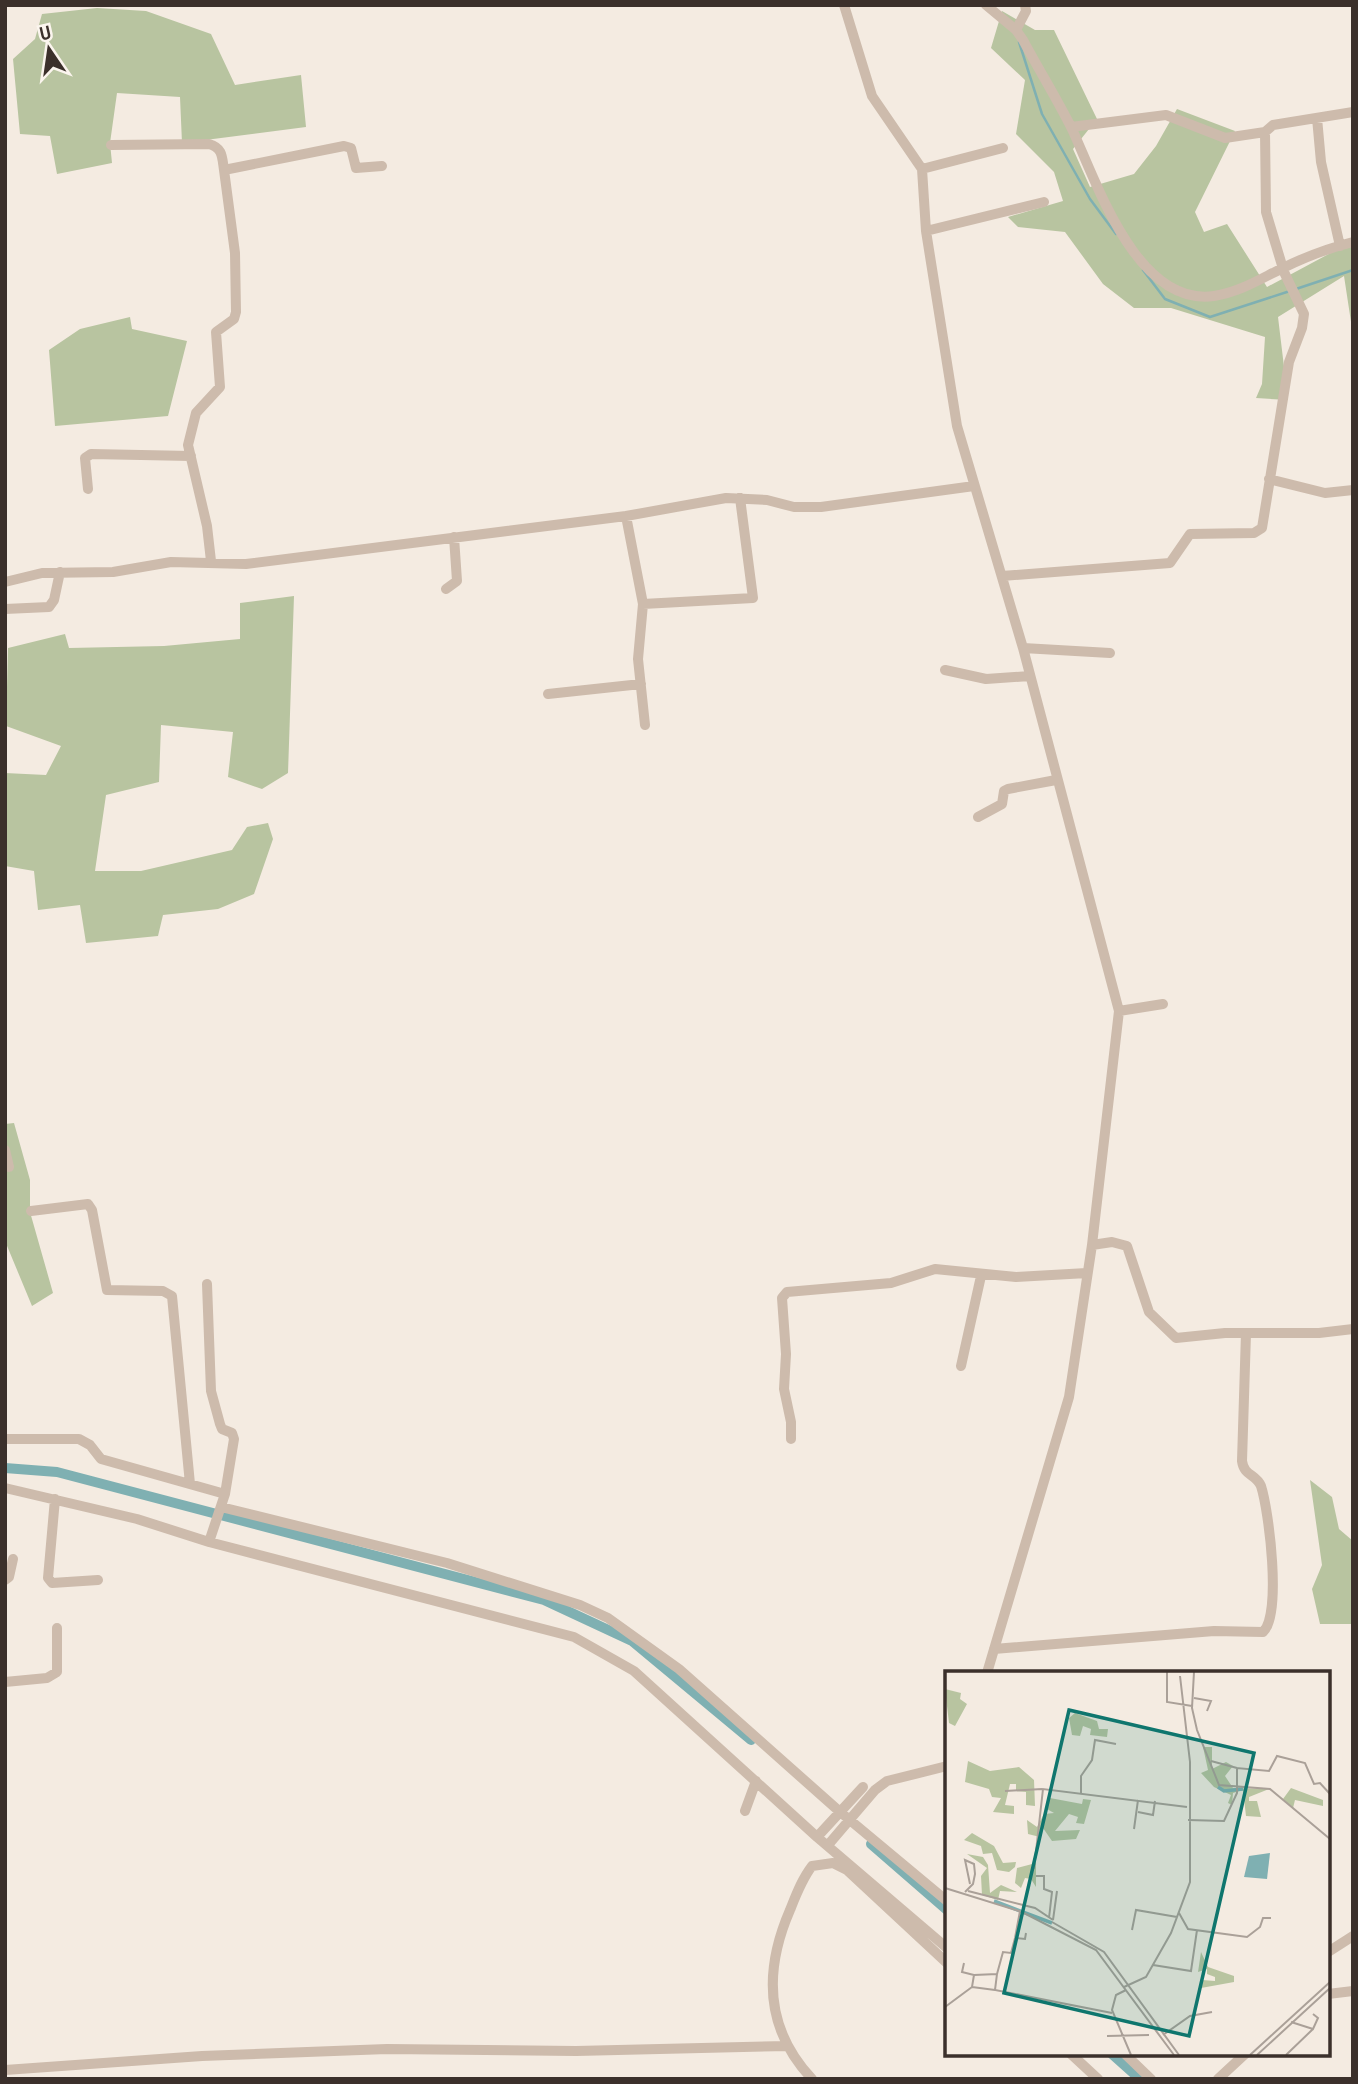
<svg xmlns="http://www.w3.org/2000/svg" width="1358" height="2084" font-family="'Archivo Narrow',sans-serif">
<rect width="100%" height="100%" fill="#f4ebe1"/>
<path fill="#b8c4a0" d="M97 8 146 11 211 34 235 85 301 75 306 127 182 143 180 97 117 93 110 143 112 163 57 174 50 136 20 134 13 59 35 39 42 14Z
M1002 11 1035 30H1054L1097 119 1073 149 1090 187 1134 174 1156 146 1177 109 1235 131 1195 212 1204 232 1227 224 1267 287 1353 241V335L1344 276 1278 317 1288 400 1256 398 1262 384 1265 337 1171 308H1134L1103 284 1065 232 1018 227 1008 217 1063 201 1054 172 1016 134 1025 80 991 48Z
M130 317 132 329 187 341 168 416 55 426 49 350 80 329Z
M294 596 288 773 262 789 228 777 233 732 161 725 159 782 106 795 95 871H141L232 850 247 827 268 823 273 839 254 894 218 909 163 915 158 936 86 943 80 905 38 910 34 871 5 866V773L46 775 61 746 6 726 8 648 65 634 69 648 164 646 240 639V603Z
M14 1123 30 1180V1212L53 1293 32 1306 5 1241V1124Z
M1310 1480 1332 1497 1339 1529 1353 1541V1624H1320L1312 1589 1322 1565Z"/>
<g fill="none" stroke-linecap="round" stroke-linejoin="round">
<path stroke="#7fb0b2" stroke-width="2.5" d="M1019 42 1042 114 1090 199 1116 234
M1143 270 1165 299 1210 317 1290 291
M1296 289 1353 270"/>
<path stroke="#7fb0b2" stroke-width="10" d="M5 1468 57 1472 544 1600 632 1641 751 1740
M871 1844 947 1910
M1112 2054 1140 2079"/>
<path stroke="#cdbbac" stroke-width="10" d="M844 5 872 96 922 169 926 231 957 426 1023 648 1119 1011 1092 1245 1069 1397 987 1673
M986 5 1016 30 1023 40C1039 70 1057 99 1072 129 1097 183 1137 307 1214 296 1240 292 1260 279 1283 268 1305 257 1329 248 1353 242
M1016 30 1026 11 1025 5
M1317 118 1321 162 1340 246
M1071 127 1166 115 1225 138 1265 132
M111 145 209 144C223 148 222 157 224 170
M922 169 1003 148
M926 231 1044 202
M1269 479 1325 493 1353 490
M88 489 85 458 91 454 191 456
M626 516 643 604 638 659 645 725
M211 561 207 526 188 445 196 413 220 387 216 332 234 319 236 312 235 253 224 170 344 146 351 148 356 168 382 166
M1002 576 1170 563 1190 534 1254 533 1262 528 1289 362 1302 328 1304 314 1284 272 1266 212 1265 132 1273 125 1353 112
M5 582 42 573 113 572 171 562 246 564 626 516 726 498 767 500 794 507H821L974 486
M446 589 457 581 454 537
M643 604 753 598 740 498
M5 609 49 607 54 600 60 572
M1023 648 1110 653
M945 670 986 679 1030 676
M548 694 641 684
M978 817 1002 804 1004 791 1008 789 1056 780
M1119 1011 1163 1004
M5 1150 9 1167
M31 1211 88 1204 92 1210 107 1290 163 1291 172 1296 190 1484
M1092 1245 1112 1242 1127 1246 1149 1312 1176 1338 1225 1333H1319L1353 1329
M207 1284 211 1391 220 1424 222 1429 232 1433 234 1439 225 1494 209 1542
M961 1366 981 1276
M5 1439H79L90 1445 101 1459 225 1494
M791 1439V1422L784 1389 786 1354 782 1298 787 1292 891 1283 935 1269 1016 1277 1087 1273
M5 1488 137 1519 209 1542 574 1637 634 1671 817 1837 947 1948
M55 1499 48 1578 52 1583 98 1580
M221 1507 447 1563 580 1605 608 1618 679 1669 839 1811 947 1901
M5 1580 9 1577 13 1559
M994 1649 1214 1631 1263 1632C1282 1615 1269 1511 1261 1486 1256 1474 1244 1476 1242 1461L1246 1333
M5 1682 47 1678 57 1672V1628
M745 1811 756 1781
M817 1837 863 1787
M828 1845 875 1790 887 1781 947 1766
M1328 1952 1353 1936
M1328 1994 1353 1991
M1071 2054 1098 2079
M1125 2054 1151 2079
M5 2070 202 2056 387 2049 576 2051 788 2046
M812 2079C765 2029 764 1970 790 1910 796 1895 802 1879 812 1866L833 1863 847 1870 947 1963
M1218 2079 1245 2054"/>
</g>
<g transform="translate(945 1671)">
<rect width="385" height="385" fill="#f4ebe1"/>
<path d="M0 18 16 22 15 28 22 33 10 55 4 52ZM130 42 152 50 154 58H163L162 66 145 64 146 58 138 55 135 65 127 64 124 47ZM258 76H267V98L281 91 288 95 280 105 288 117 324 118 304 126V130H312L316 146 301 145 298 119 288 122 287 134 283 132 286 124 269 116 256 102 263 99ZM23 90 45 100 74 96 89 109 90 135 81 134V121L71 120V113H65L60 134 69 135V143L48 141 56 127 47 126 44 118 20 111ZM346 117 378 129V135L350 129 348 137 338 128ZM105 127 137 133 138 128 146 129 139 153 131 152 133 146 124 143 110 160 135 159 131 168 107 170 98 157 95 166 83 163 82 149 92 156 99 143 109 142 102 138ZM27 162 49 175 58 192 71 191 70 196 64 201 52 199 47 182 38 183 36 175 19 169ZM22 183 38 186 43 194 45 222 56 214 72 221 55 220 53 229 37 224 36 205 42 197ZM91 192V216L86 208 80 207 76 217 70 212 72 197ZM256 281 263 296 289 305V311L256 317 257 309 270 310V306L262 303V298L253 301Z" fill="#b8c4a0"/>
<path d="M325 182 322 208 299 206 304 185Z" fill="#7fb0b2"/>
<path fill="none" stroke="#7fb0b2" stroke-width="3.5" d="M273 116 279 120 298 118M49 230 107 252"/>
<path fill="none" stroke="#aaa098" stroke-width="2" d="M222 1V31L247 35M249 1 247 37 252 59 274 114 325 118 385 168M249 27 266 30 262 40M266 90 292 97M60 120 97 118M136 122V105L147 89 150 69 171 73M193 141 208 144 210 130M243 149 279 150 292 122V97L324 100 332 85 360 92 369 113 375 112 385 123M189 158 193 129M89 198 98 118 242 136M91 205H99V218L107 221 104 247M0 217 77 241 151 279 229 384M23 220 90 237 108 249M20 221 28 213 30 203 29 193 20 189 25 213M234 242 243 258 302 266 315 256 318 247H326M108 249 112 220M107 251 159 281 234 384M187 259 191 239 232 246M70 267 75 240M208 294 246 300 252 259M52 303 50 319 167 342M29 304 52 303 58 281 66 282 70 267 80 268 81 262M27 316 50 319M179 316 201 306 226 262 245 211V91L235 5M181 319 171 324 167 339 186 384M0 336 27 316 29 304 17 301 19 292M346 351 368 358 373 347 368 343M218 364 245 345 267 341M162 365 204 364M305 384 385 311M312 384 385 317M341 384 368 358"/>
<path fill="#0f766e" fill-opacity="0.15" stroke="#0f766e" stroke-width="3.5" d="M124 39 309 82 244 365 59 322Z"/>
<rect width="385" height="385" fill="none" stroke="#3b302b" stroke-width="3.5"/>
</g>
<rect width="1358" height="2084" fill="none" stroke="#3b302b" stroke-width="14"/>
<g transform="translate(49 49) rotate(347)" stroke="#fbf5ee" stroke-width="5" paint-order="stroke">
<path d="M0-5L12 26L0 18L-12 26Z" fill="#3b302b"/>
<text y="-10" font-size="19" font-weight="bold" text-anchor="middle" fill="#3b302b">U</text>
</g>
</svg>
